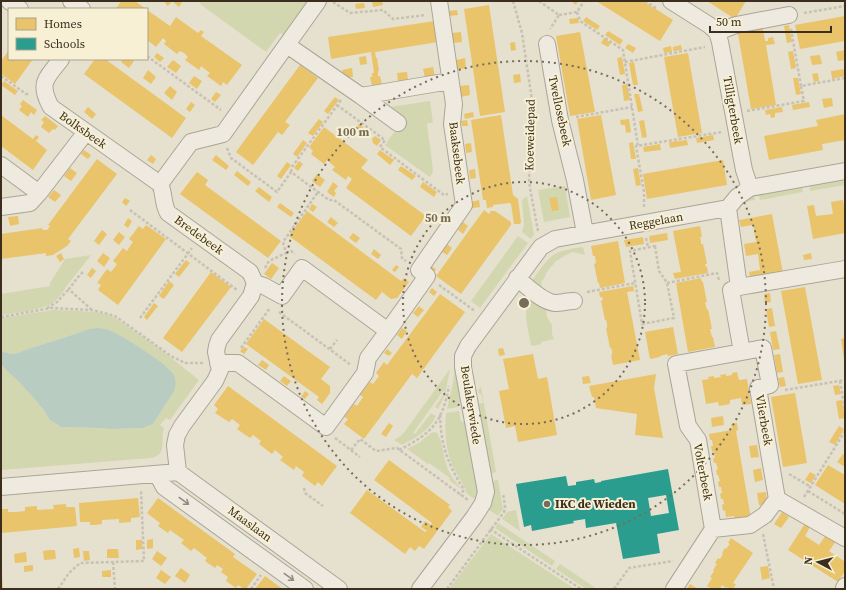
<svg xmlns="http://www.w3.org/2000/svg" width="846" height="590" font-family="'Source Serif 4',serif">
<rect width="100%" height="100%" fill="#e6e0ce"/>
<path fill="#d3d7b0" d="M201 1H311L285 36 280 33 266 52 200 4Z
M430 101 433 123H428L427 124 432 162 433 172 430 177 385 145 404 118 390 107Z
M845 177V185L810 191 809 184Z
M565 186 570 217 544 222 538 190Z
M802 186 803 192 760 200 759 195 754 196 755 200 743 202 750 195Z
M527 196 534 234 531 239 522 232 524 225 522 200Z
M518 236 528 243 480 308 471 301Z
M583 247 585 255 573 252 568 254 556 261 546 273 545 277 541 282 542 288 546 293 531 282C538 273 545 260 555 254 563 250 574 248 583 247Z
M91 255 66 287C63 293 57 300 51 304 41 310 14 313 1 315V294L50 286V283L65 259Z
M530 296 544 306 546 309 547 317 552 325V334L554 339 541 342V344L533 346 531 345C528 328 522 312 530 296Z
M53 310C74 311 95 310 114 317L160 349 199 380 170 420 166 418 160 425 164 428C160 440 168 455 151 458L1 470V365L19 382 31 395 43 409 50 420 61 427 99 428 111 429 143 428 153 424 175 388 172 373 169 370 141 349 111 331 89 329 63 338 28 349 18 353 11 354 1 351V318Z
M454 362H455L463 402 458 403V407L447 409C450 394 456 378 454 362Z
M450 369 445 395 438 409 435 407 445 392 443 391 413 433 415 434 431 413 436 416C429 431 415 438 402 445L394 440 399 437 403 434Z
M480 387H481L496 472 490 474 477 404 483 403 481 394H479L478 389H480Z
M459 411 461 422 466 421 479 492 477 501 466 493V491C463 484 459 478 455 471 446 453 444 433 446 413Z
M435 432 437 433C442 439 444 458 447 467 450 475 456 482 461 489L449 480 450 478 429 463 428 464 407 449 419 443 431 433Z
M498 480 503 509 498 516 488 509C494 498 493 493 491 481Z
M516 510 520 531 502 519 507 512Z
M498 523 555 561 552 566 495 528Z
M491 534 575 589H449Z
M560 564 597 589H586L556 569Z"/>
<path fill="#b9ccc2" d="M98 328C103 329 107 329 111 331 123 336 169 365 174 375 176 380 176 386 174 391L153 424 143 428 111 429 99 428 61 427 50 420 43 409 31 395 19 382 1 365V351L11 354 18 353 28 349 63 338 89 329Z"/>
<path fill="#e9c46a" d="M121 1H135L146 9H116Z
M166 1H181L182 2 179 7 172 1 168 6 165 3Z
M372 1H382L383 5 373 7Z
M572 1H578L576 5 572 2Z
M596 1H643L673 20 660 41Z
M707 1H746L735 19Z
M364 3 365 8 356 9 355 4Z
M489 5 505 112 480 116 464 9Z
M147 10 170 26 176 17 198 33 201 30 204 32 201 36 242 65 227 85 223 82 221 86 207 76 210 73 201 66 199 70 185 60 188 57 184 53 180 51 177 54 164 44 166 41 163 38 156 47 147 40Z
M457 10 458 15 449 16V11Z
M845 16V41L800 49 795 25Z
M586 17 600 26 597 30 583 21Z
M578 18 579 23 570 24 569 19Z
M435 21 438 42 375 52 376 58H377L379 71H378V76H380L382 84 372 86 370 77H372V73H374L371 52 331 59 328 37Z
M762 24 765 41H768V38L773 37 775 44 766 45 776 105 751 109 737 28Z
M789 25 792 42 787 43 784 26Z
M608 31 623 40 620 45 605 35Z
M461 32 462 42 453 43 452 33Z
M580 32 595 112 570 116 556 36Z
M604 38 611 43 608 47 601 43Z
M515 42 516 50 511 51 510 43Z
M628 44 636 48 633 53 625 48Z
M681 45 682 50 673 51V47Z
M671 46 672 52 664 53 663 48Z
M9 50V59H33L15 84 1 74V61Z
M845 50V60L838 61 836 52Z
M793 51 796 68 791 69 788 52Z
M157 53 164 58 160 62 154 57Z
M688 53 702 133 678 137 664 57Z
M820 55 822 64 812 65 810 56Z
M366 56 367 64 360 65 359 57Z
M622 57 625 74 620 75 617 58Z
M465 58 466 68 457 70 456 60Z
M95 59H105L186 118 172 138 84 74Z
M123 59H132L134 61 129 68 121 62Z
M173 60 181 66 176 73 167 67Z
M634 62 638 85H633L629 63Z
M300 65 318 78 285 122 290 125 282 135 278 132 253 165 236 152Z
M433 67 435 76 425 78 423 69Z
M352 68 353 77 343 78 342 70Z
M845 69V76L832 79 831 71Z
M148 70 156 77 151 84 143 78Z
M407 72 408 80 398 82 397 73Z
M818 73 819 81 814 82 812 74Z
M520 74 521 82 514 83 513 75Z
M194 76 202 81 197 89 189 83Z
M793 78H798L801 94 796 95Z
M4 81 18 91 15 95 1 85Z
M627 84 630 100 624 101 622 85Z
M469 85 470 95 461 97 460 86Z
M170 86 177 92 172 100 164 93Z
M216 92 221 95 215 102 211 99Z
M634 94H639L643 111 638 112Z
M335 97 339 100 328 114 324 111Z
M832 98 833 106 824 108 822 99Z
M23 100 37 110 34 115 31 112 28 117 19 110 22 106 20 104Z
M191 102 195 105 190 112 186 109Z
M809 102 810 107 793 110 792 105Z
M88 107 96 114 92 119 84 112Z
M782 107 783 112 775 113V117L771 118 770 114 766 115 765 110Z
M473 112 474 117 465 119 464 114Z
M845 114V140L822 144 823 150 769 160 764 136 818 126 816 120Z
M1 115 33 139 36 135 39 137 36 141 47 150 33 170 1 146Z
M501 115 513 195 518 199 521 222 520 224H514L511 204 510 203 493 205V207L487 208 486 200H483L471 120Z
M601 115 616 195 591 200 577 119Z
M45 116 58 126 55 130 53 129 49 133 41 127 44 122 41 120Z
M319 119 323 122 313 136 308 133Z
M629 119 631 132 626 133 625 125H621L620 120Z
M467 120 468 126H462L461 121Z
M644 120 647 137 642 138 639 121Z
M359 124 365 129 361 134 355 130Z
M324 127 368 160 361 168 426 216 411 236 346 188 352 179 348 176 346 180 332 170 335 167 327 160 324 164 311 154 313 151 309 147Z
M713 135 714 140 697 143 696 138Z
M375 136 381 140 377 146 373 143 372 139Z
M303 140 307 143 297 157 293 154Z
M687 140 688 145 670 148 669 142Z
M633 142 636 159H631L629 143Z
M471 143 472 152 466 153 465 144Z
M660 144 661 150 644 152 643 147Z
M84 150 91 155 88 159 81 154Z
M380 150 394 160 390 165 377 154Z
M151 155 156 159 153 164 147 160Z
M216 155 229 166 226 170 212 160Z
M97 159 117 174 68 239 71 241 67 246 53 255 46 256V253L1 259V234L42 228 43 230H47L50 226 48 225Z
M723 160 727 185 647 199 643 174Z
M299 161 303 164 298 171 294 168Z
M287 162 291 165 281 179 277 176Z
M401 166 416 176 412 180 398 170Z
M70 168 77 173 71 181 64 176Z
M638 168 641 185 636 186 633 169Z
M475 169 476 178 470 179 469 170Z
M237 171 251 182 248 186 234 175Z
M197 172 208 180 205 185 281 241 268 258 180 194Z
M317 174 325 180 320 187 312 181Z
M333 182 338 186 334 191 336 193 334 197 327 192Z
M423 182 437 192 434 197 420 187Z
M259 187 272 197 269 202 255 191Z
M54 190 61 195 55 202 48 197Z
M557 197 559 210 552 211 549 198Z
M125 198 130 201 126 206 122 202Z
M479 200 480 207 473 208 470 207 471 202Z
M843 200 845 212V233L813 239 807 206 814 205 816 216 833 214 831 202Z
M280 203 294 213 291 217 277 207Z
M312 204 317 207 313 212 309 209Z
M484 210 489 214 491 211H495L511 222V225L461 294 436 276Z
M307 211 401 281 404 278 409 282 397 298 391 299 382 292 376 300 289 236Z
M772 214 783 273 750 279 749 272 760 270 758 254 746 256 744 244 756 242 753 225 741 227 739 220Z
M18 216 19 224 10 226 8 217Z
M331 217 338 223 334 227 327 222Z
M128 218 132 221 128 228 124 225Z
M463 222 468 226 463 234 458 230Z
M146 225 166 239 118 305 98 290 101 285 97 283 107 269 111 272 117 264 113 261 123 248 127 251 130 246 133 242 129 239 139 226 143 229Z
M700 226 702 237H700L701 241V244H703L707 264H705L706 267H707L708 273 675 279 673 273 681 272 673 231Z
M102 230 107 234 99 245 94 241Z
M119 232 125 237 119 245 113 240Z
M353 233 360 238 356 243 349 238Z
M667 233 668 240 650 243 649 236Z
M643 237 644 244 626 247 624 240Z
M618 241 625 283 600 288 599 283H598L594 264 596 263 595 256H593L591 246Z
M447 244 452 248 447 255 442 252Z
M374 249 381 255 378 259 371 254Z
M61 253 64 259 60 262 56 256Z
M103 253 110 258 104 267 97 261Z
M811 253 812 259 804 260 803 255Z
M186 260 190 263 179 277 175 274Z
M272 263 279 268 271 279 264 274Z
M396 265 399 267 395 272 392 270Z
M431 266 436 269 433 274 428 270Z
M92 268 96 271 91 278 87 275Z
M211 272 231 287 182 352 163 338Z
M701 278 702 282H703L707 302H705L707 310 708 309 712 329H710L712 337H713L715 347 688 352 676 283Z
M169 281 174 285 164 299 159 296Z
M633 286 634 291 627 292 640 360 613 365 611 355H612V351L611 347 610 348 606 328H607V323L606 320H605L601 301 603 300 602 297H600L599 292Z
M805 287 822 380 798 384 781 291Z
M432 288 437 292 434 296 429 292Z
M770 293 771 302 765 303 764 294Z
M440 294 465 312 417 378 412 374 364 439 344 424 348 419 344 417 354 404 357 406 363 397 360 395 370 382 373 384 379 376 376 373 384 362 387 365Z
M154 303 158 306 147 320 144 317Z
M419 306 424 310 418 317 413 313Z
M772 308 775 326 769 327 766 309Z
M264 319 330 367 321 379 330 386V393L322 404 317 400 319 397 246 344Z
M673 327 678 354 668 356 667 354 660 356V357L650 359 645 332Z
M402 328 407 331 402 339 397 335Z
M776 331 780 349 773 350 770 332Z
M845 338V359H844L841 339Z
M244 347 248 349 244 354 240 351Z
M503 348 505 355 499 356 498 349Z
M387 349 392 353 389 356 384 353Z
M533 354 538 379 547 377 557 435 518 442 515 426 506 428 499 391 509 389 503 359Z
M780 354 783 372 777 373 774 355Z
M262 360 269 365 266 370 258 365Z
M737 372 739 380 747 379 751 404 742 405 741 398 730 400V404L719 406 718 402 706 404 702 380 709 379 708 377 714 376V378L721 377 720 375 726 374V376L732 375V373Z
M656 374 654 388 663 438 635 435 637 414 596 408 594 397H592L589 386Z
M284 376 291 381 287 386 280 381Z
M589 376 591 383 583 384 582 377Z
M784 377 786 386 780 387 778 378Z
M839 385 841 394 835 395 833 386Z
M228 386 337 466 322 486 318 482 315 486 302 476 304 472 296 466 294 470 280 460 283 457 275 450 272 454 259 444 261 441 253 435 250 438 244 434 237 429 240 425 232 419 229 422 215 413 218 409 214 405Z
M305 391 309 394 305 399 301 397Z
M795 393 807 463 783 467 771 397Z
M842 400 845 418 839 419 836 401Z
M723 416 724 425 712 427 711 418Z
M389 423 393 426 386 437 381 434Z
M737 423 738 430 736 431 751 519 735 522 734 516 726 517 725 510 723 511 722 505 724 504 723 499H721L720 494 722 493 721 487H719L718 482 720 481 718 475H717L716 470 718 469 716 463H714L713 458H715L714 451 712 452 711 446H713L712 440H710L709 434 732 430 731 424Z
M839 426 844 429 835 445 829 442Z
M757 445 759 457 751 458 749 446Z
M843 454 845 455V467L837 462Z
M389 460 450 505 448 507 452 511 424 549 419 546 415 551 410 547 405 554 350 513 367 490 425 532 427 531 421 527 425 521 431 525 432 523 374 480Z
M828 465 845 475V504L815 485Z
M761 468 763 480 755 482 753 470Z
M810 472 816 475 811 483 805 480Z
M766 492 767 504 759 505 757 493Z
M138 498 140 517 131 518V522L119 523V519L102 520V524L96 525H90V522H80L79 503Z
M158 498 235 554 233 557 257 574 246 589H244L238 585 236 588 226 581 228 577 221 572 223 569 217 565 215 568 205 561 207 558 194 548 191 551 181 543 184 540 170 530 168 533 158 526 160 523 147 513Z
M66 504V507H75L77 526 1 533V509H8V512H16L25 511V507L37 506V510L54 509 53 505Z
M782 512 789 517 781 528 774 524Z
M806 522 811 525 805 536 819 545 826 535 836 541 829 551 844 561 845 558V571L838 582 788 550Z
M731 538 753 553 733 583 736 584 733 589H730L727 587 726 588 722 585 720 589H712L707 586 712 578 710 577 714 571 713 570 717 564 715 563 718 558 720 559 723 554 722 553 725 548 726 549 730 544 728 543Z
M153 539V548L147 549V540Z
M136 540H142V549L136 550Z
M79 548 80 557 74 558 73 549Z
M107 549H118L119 558H107Z
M49 550H55L56 559 44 560 43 551Z
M83 551H89L90 560 84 561Z
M157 551 167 558 161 566 152 559Z
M26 552 27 562 15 563 14 554Z
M33 565V571L24 572V566Z
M768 566 770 578 762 580 760 567Z
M181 568 190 575 185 583 175 576Z
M111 570V577H102V571Z
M161 570 171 577 165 584 156 578Z
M1 573H2L3 589H1Z
M265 576 277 585 283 589H255Z
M690 584 698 589H687Z"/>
<path fill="#2a9d8f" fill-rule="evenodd" d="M668 469 679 530 657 534 660 553 623 559 616 523 586 528 585 519 573 521 574 523 532 531 531 525 524 527 516 484 566 476 568 486 576 485V482L594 479 595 483 601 482V481ZM666 495 669 513 651 516 648 498Z"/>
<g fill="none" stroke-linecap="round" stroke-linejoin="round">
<defs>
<path id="minor" d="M9 1 20 9
M71 1 82 9
M671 1 709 25 717 32 720 42 744 170 750 188
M717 32 736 25 789 15
M547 44 560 120 575 180 585 233
M287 45 361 96 450 81
M61 59C57 65 49 73 46 80 42 88 47 100 51 107L160 184
M361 96 398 123
M1 165 39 193
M1 207 30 203 39 193 86 132
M728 208 739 287
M517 278C527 286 542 302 555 303 561 303 568 301 574 301
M255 283 264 286 282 296 302 268 388 331 427 276 419 270 464 205 452 124 454 104 439 1
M742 352 763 348 770 385 758 388 777 499
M218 363H238L326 427 365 373 368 358 388 331
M178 472 175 445 177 435 182 426 215 381 220 370 216 352 217 346 219 340 251 296 255 283 250 272 168 213C162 202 165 195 160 184L191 142 223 134 318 1
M157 474 164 487 305 589
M1 487 178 472 339 589
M777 499 845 538
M713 529 750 525 765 515 777 499
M845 586 844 588H845
M420 589 474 517 483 503 486 492 463 367V356L468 346 541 247 555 239 728 208 737 197 750 188 845 171
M674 589 713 529 698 440 688 426 676 364 742 352 731 290 739 287 845 269"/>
</defs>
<use href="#minor" stroke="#aba597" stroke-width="18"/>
<path stroke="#c7c1b6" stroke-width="2.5" stroke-dasharray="3 2" stroke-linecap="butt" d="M513 1 522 33 532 100 533 112 529 178 530 188 538 231
M539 1 559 15 550 29
M645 1 656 8
M333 2 350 13 383 10 393 19 426 15
M577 12 580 21 623 50 638 146
M804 13 845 6
M559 15 577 12 584 1
M791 29 801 86
M147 56 221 110
M625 62 705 47
M1 76 26 94H29
M337 105 385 140 380 147 444 195 448 194
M747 111 804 101 801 86 845 78
M576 117 632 107
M227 148 231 158 277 192 291 172 329 200H334L401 249 402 258 406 261
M291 172 292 167 341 100
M644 207V192L636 146 722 132
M130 210 237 290
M646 238 648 247
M655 246 659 271 667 283 674 318 642 324 630 251Z
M286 253 291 251 295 254
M265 268 269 261 286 253 283 242 318 192
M83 272 78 277 69 289 73 293 92 310
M667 283 717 273 719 280
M439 285 475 311
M587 292 635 283
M47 308 57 302 69 289
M279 312 351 365
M1 317 51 308 92 310 115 316 171 356 185 363H204
M140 318 192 248
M241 348 270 308
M330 349 337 340
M840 381 845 411
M785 390 845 380
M440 415C441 446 448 464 464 490L460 495
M335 438 360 457
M351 450 360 439 376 451 397 448 468 500
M399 450C432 433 442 423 449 386
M789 474 811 487
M304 488 305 493 323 506
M808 491 845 514
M804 497 845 431
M490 529 581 589
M763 534 774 589
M113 562 115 589
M58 589 69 573 80 563 144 561 141 490
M251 589 261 575
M447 589 504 512 505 507 503 493
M614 589 629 568 673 561"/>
<use href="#minor" stroke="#eeeae0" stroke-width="16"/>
</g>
<defs><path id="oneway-shaft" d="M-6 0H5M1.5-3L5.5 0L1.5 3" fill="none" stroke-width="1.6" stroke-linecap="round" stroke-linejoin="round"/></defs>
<g stroke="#948c7f">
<use href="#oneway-shaft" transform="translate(184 501) rotate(36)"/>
<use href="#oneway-shaft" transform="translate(289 577) rotate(36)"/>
</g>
<g fill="none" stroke="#776c5c" stroke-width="2" stroke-dasharray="2 4">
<circle cx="524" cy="303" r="121"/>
<circle cx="524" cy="303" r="242"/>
</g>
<circle fill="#776c5c" stroke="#f7f0d4" stroke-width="1.5" cx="547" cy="504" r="4"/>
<g text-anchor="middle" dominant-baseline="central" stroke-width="4" stroke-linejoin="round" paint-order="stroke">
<g font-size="12" fill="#3b2e1e" stroke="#f7f0d4">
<text transform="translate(733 110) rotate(80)">Tilligterbeek</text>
<text transform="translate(560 111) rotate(78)">Twellosebeek</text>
<text transform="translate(83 130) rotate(35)">Bolksbeek</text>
<text transform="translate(530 135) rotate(-89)">Koeweidepad</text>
<text transform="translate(457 153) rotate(83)">Baaksebeek</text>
<text transform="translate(656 221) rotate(-10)">Reggelaan</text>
<text transform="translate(199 235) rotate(36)">Bredebeek</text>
<text transform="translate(471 405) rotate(81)">Beulakerwiede</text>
<text transform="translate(764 420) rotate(80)">Vlierbeek</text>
<text transform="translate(703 472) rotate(79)">Volterbeek</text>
<text transform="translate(250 524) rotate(36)">Maaslaan</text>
</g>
<g font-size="12" font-weight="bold" fill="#3b2e1e" stroke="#f7f0d4" text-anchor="start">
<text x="555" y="504">IKC de Wieden</text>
</g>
</g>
<circle cx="524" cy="303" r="6" fill="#776c5c" stroke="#f7f0d4" stroke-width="2"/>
<g font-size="12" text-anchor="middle" font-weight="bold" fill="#776c5c" stroke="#f7f0d4" stroke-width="4" stroke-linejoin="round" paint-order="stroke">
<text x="353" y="136">100 m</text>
<text x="438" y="222">50 m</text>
</g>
<rect width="846" height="590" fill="none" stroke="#3b2e1e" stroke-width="4"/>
<rect x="8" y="8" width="140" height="52" fill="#f7f0d4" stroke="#aca28b"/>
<rect x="16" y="18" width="20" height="12" fill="#e9c46a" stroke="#aca28b"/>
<text x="44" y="28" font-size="12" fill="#3b2e1e">Homes</text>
<rect x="16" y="38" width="20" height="12" fill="#2a9d8f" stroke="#aca28b"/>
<text x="44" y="48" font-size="12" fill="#3b2e1e">Schools</text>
<g transform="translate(818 562) rotate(277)" stroke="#f7f0d4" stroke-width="3" paint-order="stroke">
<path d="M0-3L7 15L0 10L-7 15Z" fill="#3b2e1e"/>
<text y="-6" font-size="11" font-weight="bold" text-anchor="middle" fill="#3b2e1e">N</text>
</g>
<path d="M710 26v6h121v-6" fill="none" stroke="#3b2e1e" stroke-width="2"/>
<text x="716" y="26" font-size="12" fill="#3b2e1e" stroke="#f7f0d4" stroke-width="3" paint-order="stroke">50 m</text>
</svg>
